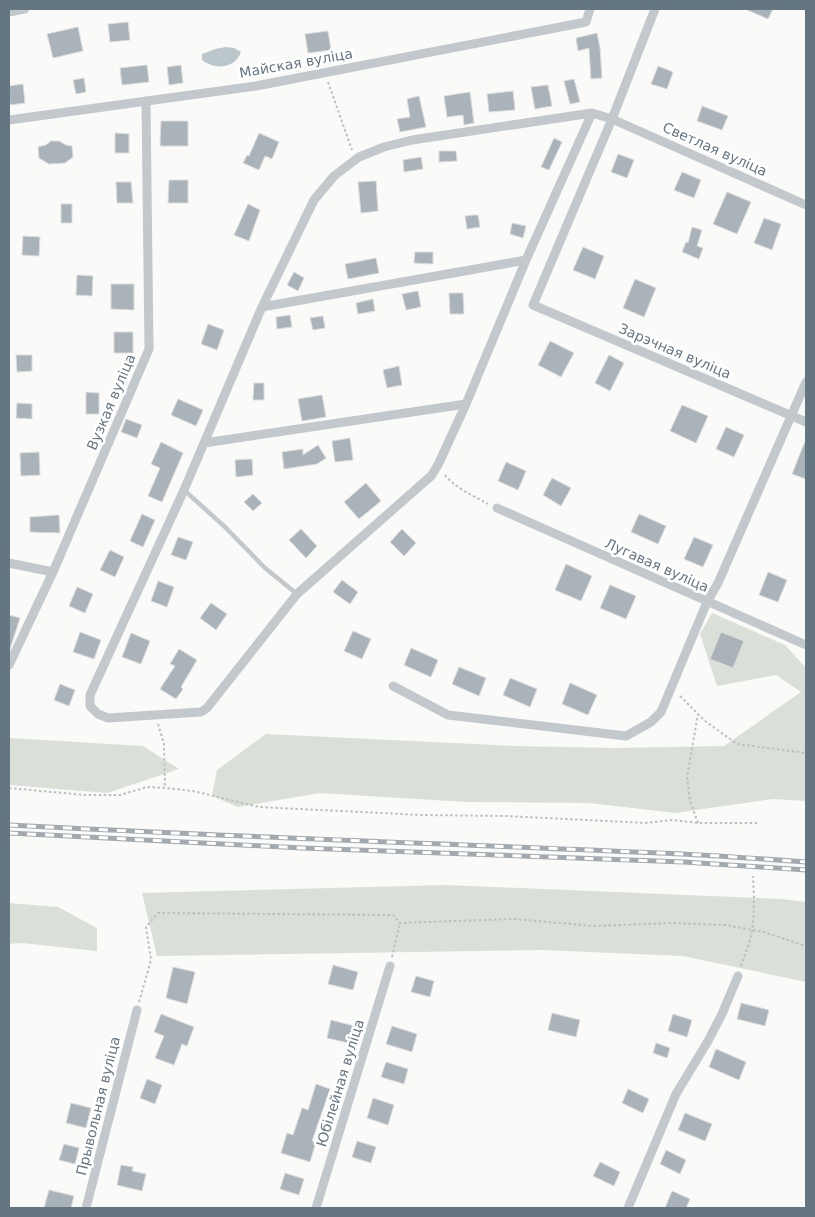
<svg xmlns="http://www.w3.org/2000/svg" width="815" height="1217" font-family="'DejaVu Sans',sans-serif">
<rect width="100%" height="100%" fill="#fafaf8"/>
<path fill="#dadfd7" d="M712 613 785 645 806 668V801L773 799 675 813 590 803 466 802 320 793 238 807 212 796 217 770 266 734 515 746 614 748 724 746 801 692 776 675 717 686 700 634Z
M9 738 143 746 179 769 107 793 9 785Z
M447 885 782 899 806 902V982L683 956 544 950 157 956 142 893Z
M9 903 58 907 97 928V951L22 943 9 944Z"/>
<path fill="#bbc7cb" d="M226 47 234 48 241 52C235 69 214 70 202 60V54L215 49Z"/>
<path fill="#aab3b9" stroke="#dcdcda" d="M745 9H773L768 19Z
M128 22 130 40 110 42 108 24Z
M78 27 83 51 53 58 47 34Z
M328 31 331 50 308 53 305 34Z
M597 33 600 48 602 78 591 79 589 48 578 51 576 38Z
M147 65 149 82 122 85 120 68Z
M181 65 183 83 169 85 167 67Z
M658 66 673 72 667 89 651 84Z
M84 78 86 92 76 94 73 80Z
M574 79 580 102 570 104 564 81Z
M23 84 25 103 10 105 9 86Z
M548 85 552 106 535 109 531 87Z
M513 91 515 110 489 112 487 94Z
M470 92 474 123 464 125 463 115 447 117 444 96Z
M419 96 426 127 400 132 397 119 410 117 407 99Z
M702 106 728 116 722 130 697 121Z
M161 121H188V146H160Z
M115 133 129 134V153H115Z
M259 133 279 142 272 159 265 156 259 170 243 163 247 155 249 156Z
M554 138 562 142 549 170 541 167Z
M51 141H59L66 145 72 146 73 157 65 163 49 164 39 158 38 147 46 145Z
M439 151H456L457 161 439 162Z
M618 154 634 160 627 178 611 172Z
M421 157 423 169 404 172 403 160Z
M682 172 701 180 694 198 674 190Z
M169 180H188V203H168Z
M376 181 378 211 361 213 358 182Z
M116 182H131L133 203H117Z
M727 192 751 202 737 234 713 224Z
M61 204H72V223H61Z
M248 204 260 210 249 241 234 235Z
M474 215H478L480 227 467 229 465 216Z
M764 218 781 224 772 250 754 243Z
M512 223 526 226 523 238 510 234Z
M692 227 702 230 697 246 703 248 699 259 682 252 686 242 688 243Z
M23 236 40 237 39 256 22 255Z
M583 247 604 256 595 279 573 270Z
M415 252H433V264L414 263Z
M376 258 379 273 348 279 345 264Z
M294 272 304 278 298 291 287 285Z
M77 275 93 276 92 296 76 295Z
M635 279 656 288 644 317 623 308Z
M111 284H134V310L111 309Z
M418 291 421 307 406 310 402 294Z
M449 293H463L464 314H450Z
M373 299 375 311 358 314 356 303Z
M290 315 292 327 277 329 276 317Z
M323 316 325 328 313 330 310 318Z
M208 324 224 330 217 350 201 344Z
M114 332H133V353H114Z
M550 341 574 353 561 377 538 365Z
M16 355H32V371L17 372Z
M609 355 624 363 610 391 595 383Z
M399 366 402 385 387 388 383 370Z
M254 383H264V400H253Z
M86 392 99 393V414H86Z
M322 395 326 417 302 421 298 399Z
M178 399 203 410 196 426 171 415Z
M17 403 32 404V419L16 418Z
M682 405 708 416 696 443 670 431Z
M126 419 142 425 137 438 121 432Z
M726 427 744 435 734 457 716 449Z
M350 438 353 460 335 462 332 441Z
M806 439V479L792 474Z
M161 442 183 453 162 502 148 496 160 468 151 464Z
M318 445 326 458 317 464 284 469 282 452 303 449V455Z
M39 452 40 475 21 476 20 453Z
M252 459 253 475 236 477 235 460Z
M506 462 526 471 518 490 498 481Z
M552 478 571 488 561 506 543 495Z
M366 483 381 501 359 519 344 502Z
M253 494 262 503 253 511 244 502Z
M142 514 155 520 143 547 130 541Z
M639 514 666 526 658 544 631 532Z
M59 515 60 533 30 532V517Z
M301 529 317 546 306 558 289 540Z
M402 529 416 543 404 556 390 542Z
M178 537 193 542 186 560 171 555Z
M694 537 713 545 703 567 684 559Z
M110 550 124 557 115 577 100 570Z
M566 564 592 576 581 601 555 590Z
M768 572 787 580 778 602 759 595Z
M342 580 358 592 350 604 333 592Z
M158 581 174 587 167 607 151 601Z
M610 585 636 596 626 619 600 608Z
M77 587 93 594 85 613 69 606Z
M211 603 227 614 216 630 200 618Z
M9 615 20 618 10 649 9 648Z
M353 631 371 639 362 659 344 651Z
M80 632 101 640 94 659 73 652Z
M721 632 744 641 733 668 710 659Z
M131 633 150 641 141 664 122 657Z
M411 648 438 660 431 677 404 665Z
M179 649 197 660 181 687 183 689 176 699 160 689 175 666 170 664Z
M459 667 486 678 479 696 452 684Z
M510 678 537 689 530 707 503 695Z
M570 683 597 695 588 715 562 704Z
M60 684 75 690 69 706 54 700Z
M333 965 358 972 353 990 328 984Z
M173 967 195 972 187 1004 166 998Z
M416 976 434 981 430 997 411 992Z
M741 1003 769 1010 765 1026 737 1019Z
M552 1013 580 1020 576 1037 548 1030Z
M161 1014 194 1027 187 1046 182 1044 174 1065 155 1058 164 1036 154 1032Z
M673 1014 692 1020 687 1037 668 1031Z
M331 1020 354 1026 349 1043 327 1038Z
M392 1026 417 1034 412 1052 386 1044Z
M656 1043 670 1048 667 1058 653 1053Z
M716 1049 746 1062 739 1080 709 1067Z
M386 1062 408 1069 404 1084 381 1077Z
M147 1079 162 1085 155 1104 140 1098Z
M316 1084 330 1089 312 1141 316 1142 310 1162 281 1153 287 1133 293 1135 302 1108 308 1110Z
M628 1089 649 1099 643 1113 622 1103Z
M373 1098 394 1105 388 1125 367 1118Z
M71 1103 91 1108 86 1128 66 1123Z
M685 1113 712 1124 705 1141 678 1130Z
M357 1141 376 1147 371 1163 352 1157Z
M64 1144 79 1148 75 1164 59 1160Z
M666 1150 686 1160 680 1174 660 1164Z
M600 1162 620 1172 614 1186 593 1176Z
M121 1165 133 1167 132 1171 146 1174 142 1191 117 1185Z
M285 1173 304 1179 299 1195 280 1189Z
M49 1190 74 1196 71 1208H44Z
M672 1191 690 1199 686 1208H665Z"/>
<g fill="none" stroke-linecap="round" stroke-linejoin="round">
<path stroke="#bbbfc2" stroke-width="2" stroke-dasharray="2.5 2.5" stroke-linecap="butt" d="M328 82 352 150
M445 475C455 488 474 496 488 504
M680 696 705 721 737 744 806 753
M158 724 164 744 165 788
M9 788 85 795H120L147 787 165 788 193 791 259 807 422 815 506 816 646 823 672 820 698 823H758
M698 823 690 801 687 777 698 714
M392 957 400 923
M741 966C744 956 749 946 751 936 755 916 754 897 753 876
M139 1002 151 960 146 927 158 913 393 915 400 923 514 919 594 926 671 923 725 925 764 932 806 946"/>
<path stroke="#c3c8cc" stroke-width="4.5" d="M184 490 225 527 265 568 297 594"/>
<path stroke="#c3c8cc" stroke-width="9" d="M655 9 612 119 533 305 806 422
M9 12 25 9
M9 120 256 86 586 22 590 9
M262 307 526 260
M466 404 438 465 431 476 297 594 207 708 201 712 108 718 98 714 90 706V695L184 490 262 307 314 200 334 176 359 157 384 147 412 140 592 113
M204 443 466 404 526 260 592 113 612 119 806 205
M497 508 806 645
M9 563 53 572
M9 665 53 572 149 349 146 101
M393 686 448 715 626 736 651 722 661 712 707 602 718 583 806 382
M86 1208 137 1010
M316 1208 390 966
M628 1208 676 1094 708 1041 722 1014 738 976"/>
<defs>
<path id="rail" d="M9 825C233 837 458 844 682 854 723 856 765 859 806 862
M9 833 302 848 684 862 806 870"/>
</defs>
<use href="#rail" stroke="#a2aab0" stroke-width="5"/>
<use href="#rail" stroke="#fff" stroke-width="3" stroke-dasharray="9" stroke-linecap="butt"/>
</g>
<g text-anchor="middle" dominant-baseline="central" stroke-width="5" stroke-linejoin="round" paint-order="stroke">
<g font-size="14" fill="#657683" stroke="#fff">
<text transform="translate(296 63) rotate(-10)">Майская вуліца</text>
<text transform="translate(715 149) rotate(24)">Светлая вуліца</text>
<text transform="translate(675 351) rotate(23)">Зарэчная вуліца</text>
<text transform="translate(111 402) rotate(-67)">Вузкая вуліца</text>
<text transform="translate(657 565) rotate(24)">Лугавая вуліца</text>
<text transform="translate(340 1083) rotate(-73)">Юбілейная вуліца</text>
<text transform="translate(98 1106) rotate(-76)">Прывольная вуліца</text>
</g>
</g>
<rect width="815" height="1217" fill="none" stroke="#657683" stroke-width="20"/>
</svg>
